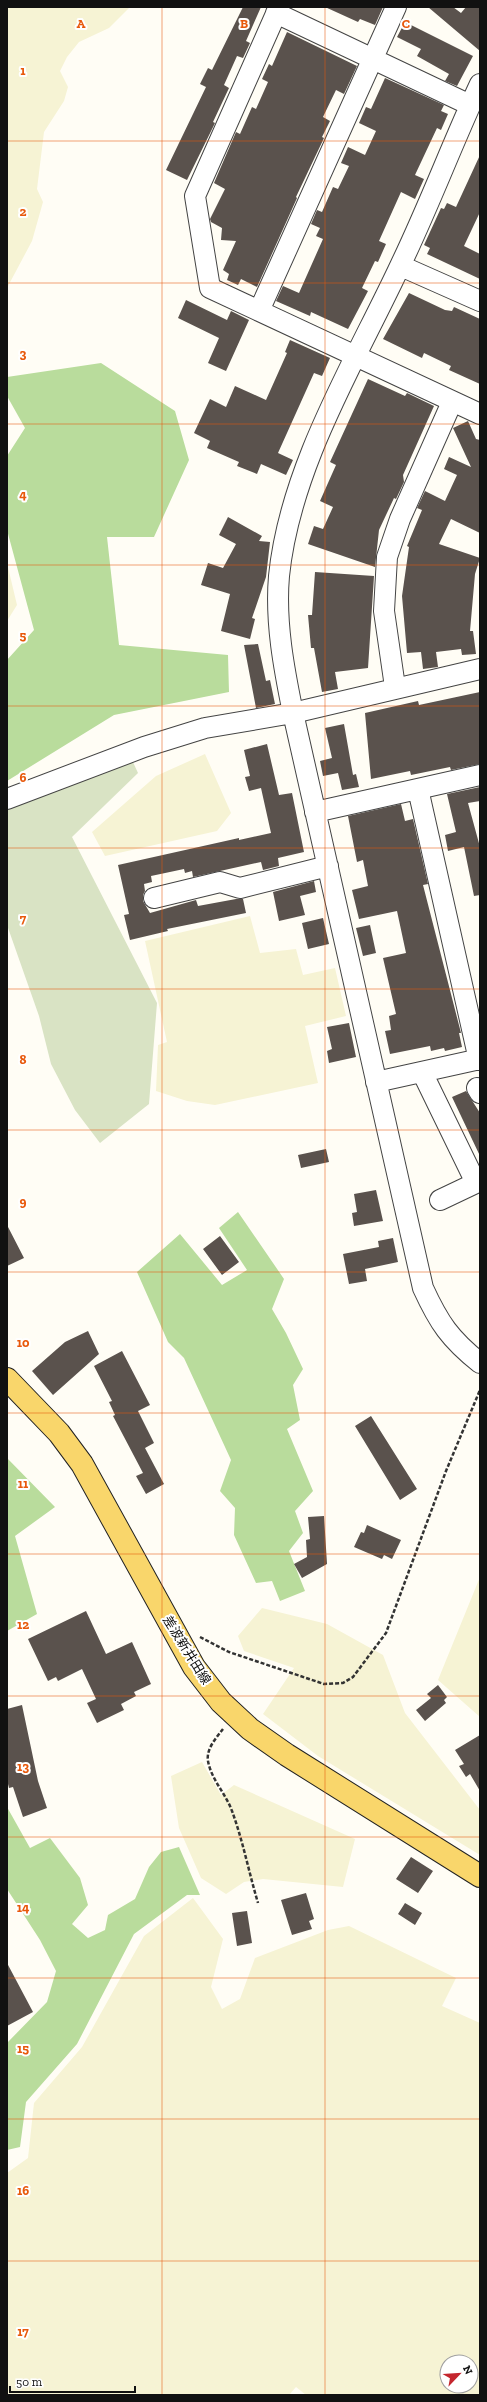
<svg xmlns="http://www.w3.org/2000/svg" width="487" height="2402" font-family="'Zilla Slab','Noto Sans JP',serif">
<rect width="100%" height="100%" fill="#fffdf5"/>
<path fill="#f6f3d4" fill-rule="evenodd" d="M7 7H130L109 28 79 42 67 57 60 71 68 87 64 101 44 132 37 189 43 202 32 241 7 288Z
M7 563 17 605 7 621Z
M205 754 231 813 217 831 105 856 92 832 156 776Z
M250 916 260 953 296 949 303 975 335 968 346 1016 305 1026 318 1083 215 1105 187 1101 156 1091 158 1045 167 1042 145 941Z
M480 1577V1717L438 1680Z
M262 1608 327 1624 383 1655 405 1713 480 1810V1855L318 1756 263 1714 294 1668 244 1651 238 1636Z
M202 1762 221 1795 234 1785 355 1839 343 1887 263 1879 244 1882 226 1894 201 1878 179 1828 171 1776Z
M193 1898 223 1939 211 1987 222 2009 240 1999 255 1958 328 1930 349 1926 456 1978 442 2006 480 2023V2393L477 2395H306L296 2387 289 2395H7V2173L28 2158 34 2103 82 2047 144 1936ZM447 2362H471V2386H447Z"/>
<path fill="#b9dc9c" d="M101 363 175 411 189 460 154 537H107L119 645 228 655 229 692 114 715 7 781V660L34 630 7 530V456L25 428 7 396V377Z
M238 1212 284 1279 272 1309 286 1333 303 1369 293 1385 300 1420 287 1429 313 1491 295 1511 303 1533 289 1551 305 1591 280 1601 272 1581 256 1583 234 1535 235 1508 220 1491 231 1460 184 1358 168 1342 137 1272 180 1234 222 1285 247 1270 219 1228Z
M7 1458 55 1507 15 1536 37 1614 7 1631Z
M7 1807 30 1848 50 1838 80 1878 88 1905 72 1924 88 1938 105 1930 108 1915 135 1899 149 1867 161 1852 179 1847 200 1895H187L134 1934 77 2044 26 2102 20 2147 7 2150V2043L47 2002 56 1971 40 1940 7 1889Z"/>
<path fill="#d9e3c4" d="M132 760 138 773 72 837 157 1003 149 1104 100 1143 75 1110 51 1064 39 1016 7 925V806Z"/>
<path fill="#5a524d" d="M243 7H261L246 41 250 43 243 58 237 56 224 85 229 88 213 122 215 123 187 180 166 170 206 87 200 84 208 68 212 70Z
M325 7H383L375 25 360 19 358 22Z
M428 7H453L461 13 466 7H480V51Z
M405 22 473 56 457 86 445 81 449 74 417 56 421 49 397 37Z
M287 32 357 66 344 94 336 90 323 117 330 121 322 137 324 138 296 197 297 198 257 287 241 279 238 285 227 280 229 274 223 270 236 241 221 240 222 228 211 222 210 219 225 189 214 183 236 132 240 134 252 107 256 109 268 82 262 79 269 64 272 66Z
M385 78 444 105 441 111 448 114 441 130 437 128 415 175 424 179 415 199 401 192 379 241 386 244 378 262 375 261 362 288 368 291 348 329 311 312 310 316 276 301 283 286 299 293 323 239 316 236 320 228 311 224 317 210 322 212 333 187 338 189 349 166 341 163 348 147 365 155 376 131 359 123 366 107 371 109Z
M480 155V212L464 246 480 254V279L427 254 430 248 424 245 441 208 444 209 447 203 456 207Z
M409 293 445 310 452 311 454 307 480 319V384L449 370 451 366 424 353 422 358 383 339Z
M186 300 227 320 231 311 249 320 226 371 208 363 219 338 178 318Z
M290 340 330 358 322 376 314 373 278 453 293 460 286 475 261 464 257 474 237 466 239 462 207 448 210 441 194 433 210 399 226 407 235 386 266 400 287 353 285 352Z
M368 379 405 396 407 393 434 406 403 475 404 482 396 499 394 498 379 530 375 567 308 544 314 526 323 529 333 507 320 501 336 465 330 462Z
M468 421 476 439 480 440V533L451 519 439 544 480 558 475 574 470 631H473L476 654 462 655 461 649 436 652 438 667 423 669 421 652 407 653 402 596 409 547 407 546 422 510 417 508 425 491 445 501 457 475 444 469 449 457 471 467 453 428Z
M228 517 262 536 259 541 270 542 266 577 252 618 255 619 250 639 221 631 230 594 201 585 208 563 223 568 236 544 219 535Z
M315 572 374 576 368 668 335 672 338 689 322 692 314 648H311L308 615H312Z
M258 644 266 681 270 680 275 704 256 708 244 645Z
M480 692V764L451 770 450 767 411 775 410 771 371 779 365 713 418 701 419 705Z
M344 724 353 775 356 774 359 787 342 790 338 773 323 776 320 761 332 758 325 728Z
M267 744 279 795 292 793 304 852 278 858 279 866 263 870 261 862 193 877 192 871 185 873 184 869 151 876 152 882 144 884 145 891 143 895V901L150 913 196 900 198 906 236 899H243L246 913 167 929 168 931 130 940 124 915 129 914 118 865 239 838V840L271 833 261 788 249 791 245 777 250 776 244 750Z
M480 787V801L468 803 480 847V895L474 896 464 847 448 851 445 835 456 832 447 794Z
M401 804 405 821 413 819 428 884 423 885 461 1033H459L462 1047 445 1051 444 1048 431 1051 430 1046 390 1054 385 1031 391 1030 389 1016 396 1014 383 958 406 953 397 911 359 919 352 890 368 886 363 860 357 862 348 816Z
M314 881 316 892 300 896 305 915 279 921 273 892Z
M323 918 329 944 308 949 302 923Z
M370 925 376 953 363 956 356 928Z
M349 1023 356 1057 329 1063 327 1051 332 1049 327 1027Z
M466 1091 480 1113V1156L452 1097Z
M326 1149 329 1162 301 1168 298 1155Z
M376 1190 383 1221 354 1226 352 1213 357 1212 354 1194Z
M7 1225 24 1258 7 1266Z
M220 1236 239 1262 222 1275 203 1249Z
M393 1238 398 1262 365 1269 367 1281 349 1284 343 1254 379 1247 378 1241Z
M88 1331 99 1354 53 1395 32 1371 65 1342Z
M122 1351 150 1405 138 1411 154 1443 145 1448 164 1484 146 1494 136 1476 143 1473 113 1416 115 1415 109 1402 112 1401 94 1366Z
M371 1416 417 1489 400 1500 355 1426Z
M324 1516 327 1564 302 1578 294 1564 307 1557 306 1540 310 1539 308 1517Z
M367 1525 401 1540 392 1559 384 1555 382 1559 354 1547 361 1532 364 1533Z
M86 1611 106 1654 132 1642 151 1684 134 1692 136 1696 121 1704 124 1710 97 1723 87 1703 96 1699 82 1669 58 1681 56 1677 48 1681 28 1639Z
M438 1685 447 1697 444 1700 446 1703 425 1721 416 1710 431 1698 427 1694Z
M22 1705 38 1781 47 1808 23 1817 13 1787 9 1788 7 1780V1709Z
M480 1735V1791L470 1774 466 1777 459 1766 464 1764 455 1750Z
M411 1857 433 1871 418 1893 396 1879Z
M306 1893 314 1919 309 1921 312 1929 292 1935 281 1900Z
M405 1903 422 1913 415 1925 398 1914Z
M247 1911 252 1943 237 1946 232 1913Z
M7 1963 33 2012 7 2026Z"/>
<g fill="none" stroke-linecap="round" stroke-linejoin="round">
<defs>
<path id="minor" d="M279 7 195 196 210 288 480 414
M276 13 470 105
M480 84C452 144 429 206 400 266 354 364 290 467 279 576 275 622 284 669 293 713L423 1288C439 1323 450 1339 480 1363
M401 266 480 301
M259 311 396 7
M395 687 384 611 387 557 400 519 452 402
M418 789 479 1060
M7 799 144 747 205 728 293 713 480 669
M315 812 480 775
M154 898 220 882 240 888 328 866
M422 1072 476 1183
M376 1082 480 1059
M477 1088 480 1093
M440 1200 480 1181"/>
<path id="major" d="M7 1379 59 1433 82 1464 194 1667 221 1702 250 1729 287 1755 480 1876"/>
</defs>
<use href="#minor" stroke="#444" stroke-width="22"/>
<use href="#major" stroke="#222" stroke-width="24"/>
<path stroke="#333" stroke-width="2.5" stroke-dasharray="4 2" stroke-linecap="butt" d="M200 1637 229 1652 324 1684 343 1683 353 1677 386 1633 446 1471 480 1390
M223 1729C216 1738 206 1749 208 1761 211 1779 226 1794 232 1811 243 1841 249 1873 258 1903"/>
<use href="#minor" stroke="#fff" stroke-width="20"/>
<use href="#major" stroke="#f9d66b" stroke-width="22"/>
</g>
<path fill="none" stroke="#e8590c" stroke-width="1" stroke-opacity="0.55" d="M162 7V2395M325 7V2395M7 141H480M7 283H480M7 424H480M7 565H480M7 706H480M7 848H480M7 989H480M7 1130H480M7 1272H480M7 1413H480M7 1554H480M7 1696H480M7 1837H480M7 1978H480M7 2119H480M7 2261H480"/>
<g text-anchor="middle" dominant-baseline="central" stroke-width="4" stroke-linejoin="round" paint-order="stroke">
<g font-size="13" fill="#111" stroke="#fff">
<text transform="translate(187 1650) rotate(58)">差波新井田線</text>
</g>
</g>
<g font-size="13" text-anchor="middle" font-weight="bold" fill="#e8590c" stroke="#fff" stroke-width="4" stroke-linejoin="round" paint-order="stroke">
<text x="81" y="28">A</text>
<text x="244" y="28">B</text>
<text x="406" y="28">C</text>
<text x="23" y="75">1</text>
<text x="23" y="216">2</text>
<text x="23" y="358">3</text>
<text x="23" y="499">4</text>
<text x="23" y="640">5</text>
<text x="23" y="782">6</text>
<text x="23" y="923">7</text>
<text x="23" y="1064">8</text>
<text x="23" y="1206">9</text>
<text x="23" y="1347">10</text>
<text x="23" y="1488">11</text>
<text x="23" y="1629">12</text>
<text x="23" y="1771">13</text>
<text x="23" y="1912">14</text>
<text x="23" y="2053">15</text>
<text x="23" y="2195">16</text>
<text x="23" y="2336">17</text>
</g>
<rect width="487" height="2402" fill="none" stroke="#111111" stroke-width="16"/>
<g transform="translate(459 2374) rotate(65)"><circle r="19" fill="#ffffff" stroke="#a0a0a0"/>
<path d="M0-3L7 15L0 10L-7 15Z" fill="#c4262e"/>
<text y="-6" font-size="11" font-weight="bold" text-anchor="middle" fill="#111111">N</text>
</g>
<path d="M10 2386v6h125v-6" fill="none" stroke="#111111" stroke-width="2"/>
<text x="16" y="2386" font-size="12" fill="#111111" stroke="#ffffff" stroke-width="3" paint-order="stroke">50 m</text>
</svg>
